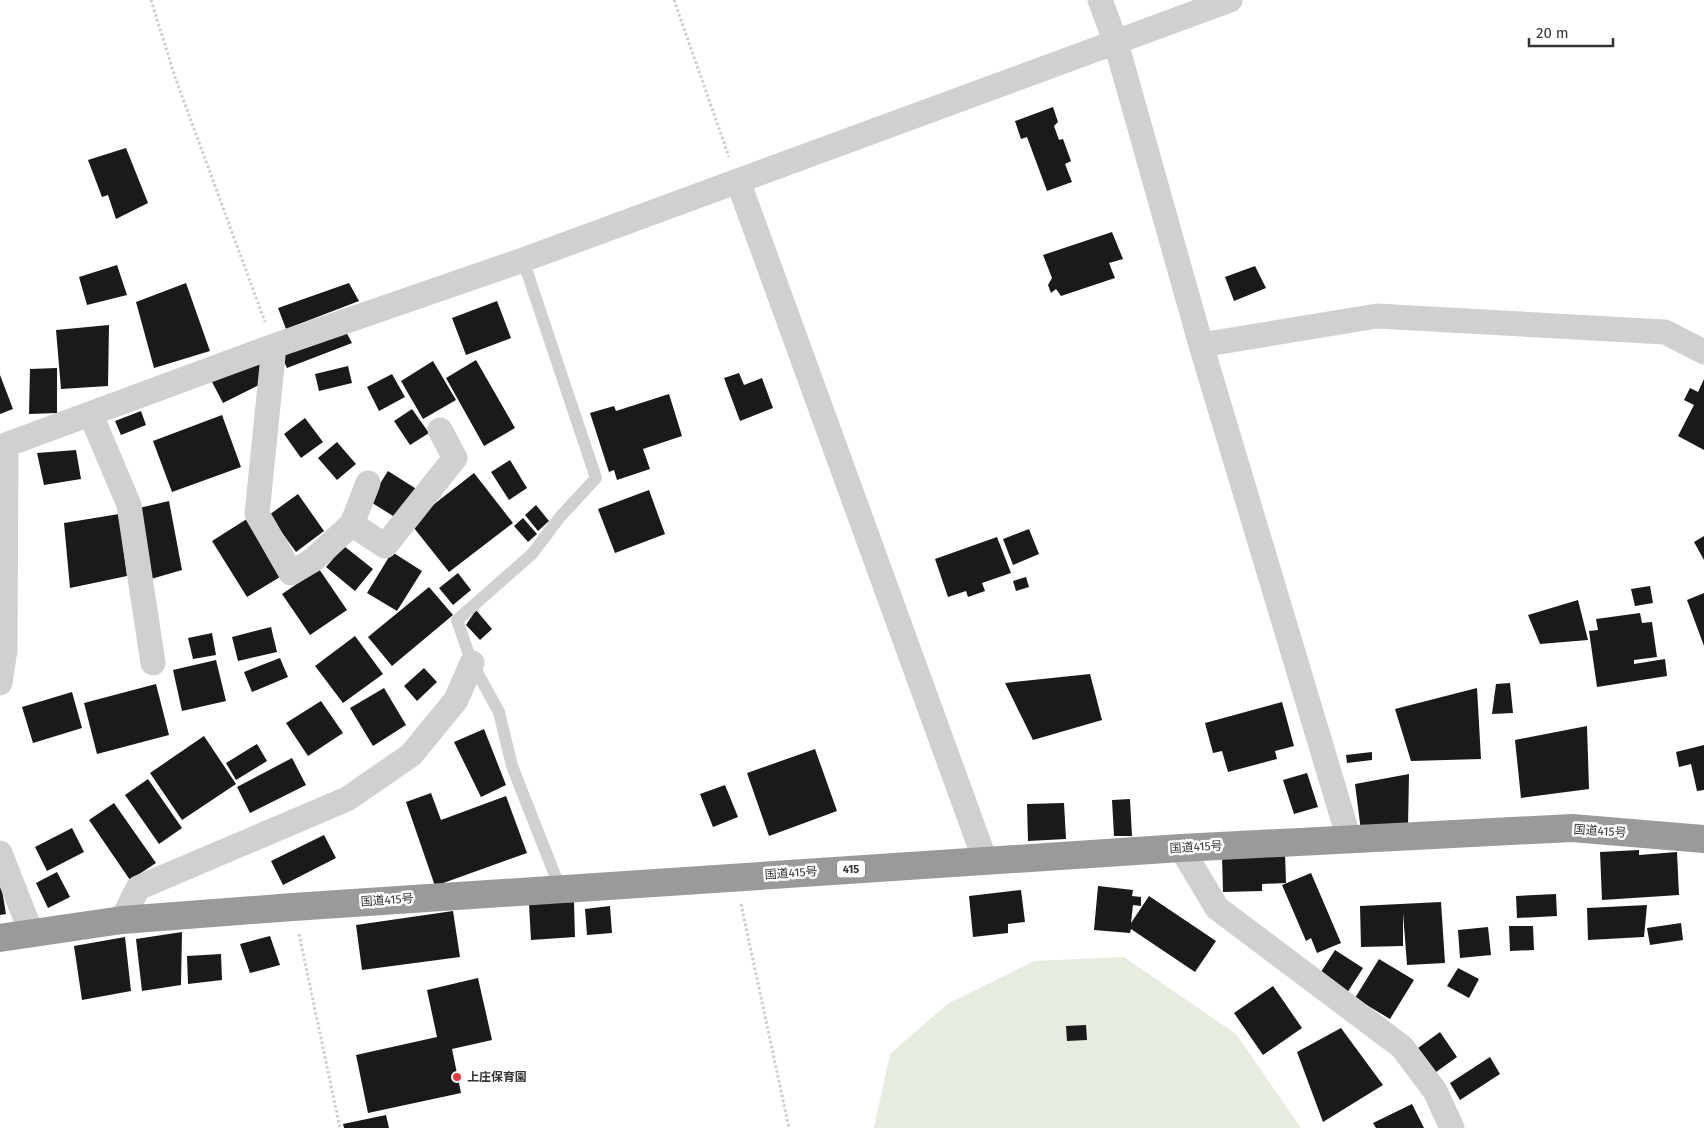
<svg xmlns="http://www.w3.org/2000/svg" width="1704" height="1128" font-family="'Fira Sans','Noto Sans JP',sans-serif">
<rect width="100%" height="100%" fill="#fff"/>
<path fill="#e6ecdf" d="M1124 957 1236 1034 1301 1128H874L890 1054 947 1004 1034 961Z"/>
<path fill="#1a1a1a" d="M1053 107 1058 122 1054 126 1059 140 1063 139 1071 161 1065 164 1072 182 1047 191 1027 137 1021 139 1015 121Z
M126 148 148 203 116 219 108 195 102 197 88 160Z
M1112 232 1123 259 1109 263 1115 278 1061 296 1056 289 1051 293 1048 285 1052 278 1043 255Z
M117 265 127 295 87 305 79 277Z
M1255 266 1266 288 1234 301 1225 277Z
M186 283 210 351 154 368 136 302Z
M349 283 359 301 286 329 278 308Z
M497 301 511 338 466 355 452 318Z
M109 325 108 386 61 389 56 330Z
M344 328 352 343 287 368 280 353Z
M259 356 271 379 223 403 211 380Z
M476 360 515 428 484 446 446 378Z
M433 361 456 400 423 419 401 381Z
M348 366 352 383 319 391 315 374Z
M57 368V413L29 414 30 369Z
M739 373 744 385 762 378 773 408 740 421 724 378Z
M392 374 405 397 379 411 367 387Z
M0 375 13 409 0 414Z
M1704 379V450L1678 436 1694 405 1684 400 1690 388 1698 392Z
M669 394 682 436 643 449 650 469 617 480 614 470 609 472 590 413 614 406 616 411Z
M412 409 429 433 410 445 394 421Z
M141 411 146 425 121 435 115 421Z
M222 415 241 467 172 492 153 441Z
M305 418 323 442 301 458 284 434Z
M337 442 356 464 337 480 318 458Z
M76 450 81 479 44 485 37 453Z
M510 460 527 488 509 500 491 472Z
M388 471 418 490 398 519 369 501Z
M474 473 513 523 449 572 410 523Z
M649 490 665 534 615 553 598 509Z
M298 494 324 531 296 552 269 515Z
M169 501 182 570 151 579 139 508Z
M536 505 549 521 538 531 525 515Z
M119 514 127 576 70 588 64 523Z
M250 517 285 574 247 597 212 541Z
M523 518 537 534 528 542 514 526Z
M1029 529 1039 554 1013 565 1003 539Z
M1704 536V560L1694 542Z
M997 537 1011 573 982 583 985 591 968 597 966 591 948 597 935 559Z
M344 546 373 569 355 591 326 567Z
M392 552 422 571 397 611 367 593Z
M319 569 347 610 310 635 282 594Z
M458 573 471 590 453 605 439 588Z
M1026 577 1029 587 1016 591 1013 581Z
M1650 586 1653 603 1635 606 1631 589Z
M429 587 453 615 392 666 368 637Z
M1704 593V646L1687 600Z
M1578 600 1588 640 1540 644 1528 615Z
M476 610 492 629 480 640 466 625Z
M1640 613 1642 623 1652 622 1657 657 1634 660V664L1665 659 1667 676 1597 687 1589 631 1598 630 1596 619Z
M271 627 277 652 238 661 232 637Z
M212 633 216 655 193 659 188 638Z
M355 636 383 674 343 703 315 666Z
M280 658 288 677 252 692 244 672Z
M216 660 226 701 182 711 173 670Z
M424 668 437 682 417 701 404 686Z
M1090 674 1102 720 1033 740 1005 683Z
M1510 683 1513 713 1492 714 1496 684Z
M156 684 169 735 97 754 84 703Z
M384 688 406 725 373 746 350 708Z
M1477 688 1481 759 1411 761 1395 709Z
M72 692 82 728 33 743 22 707Z
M321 701 343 733 308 756 286 723Z
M1282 702 1294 746 1275 751 1277 759 1228 772 1222 751 1213 753 1205 723Z
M1587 726 1589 789 1521 798 1515 740Z
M484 729 506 785 481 797 454 742Z
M204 736 236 784 182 820 150 773Z
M257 744 267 761 236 780 226 763Z
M1704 745V790L1697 791 1691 764 1679 767 1676 752Z
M815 749 837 811 769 836 747 773Z
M1372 752V760L1347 763 1346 755Z
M292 758 306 785 250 813 237 787Z
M1307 773 1318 807 1294 814 1283 780Z
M1409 774 1408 827 1361 831 1355 784Z
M148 779 182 828 159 844 125 795Z
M725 785 738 817 713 827 700 794Z
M431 793 441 820 506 796 527 853 435 886 406 802Z
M1130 799 1132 836H1114L1112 800Z
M114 803 156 863 130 880 89 820Z
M1064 803 1066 839 1028 841 1027 804Z
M72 828 84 852 47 871 35 847Z
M324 835 336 858 283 885 271 861Z
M1639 850V855L1677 852 1679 895 1602 900 1600 852Z
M1285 853 1286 883 1262 884V891L1223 892 1222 856Z
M57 872 70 897 48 908 36 883Z
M1311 873 1341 943 1317 953 1311 938 1306 941 1282 885Z
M1 884 6 914 0 915V885Z
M1098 886 1133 890 1132 896 1141 897V906L1133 905 1131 923 1149 896 1216 941 1195 972 1131 929 1130 933 1094 930Z
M1021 890 1025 922 1008 924V933L973 937 969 896Z
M1556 894 1557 916 1517 918 1516 896Z
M574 902 575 937 531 940 529 904Z
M1441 902 1445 963 1407 965 1403 913V946L1361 947 1360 906Z
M1647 905 1644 937 1588 940 1587 908Z
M610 906 612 933 587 935 585 909Z
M453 911 460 957 362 970 356 925Z
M1681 923 1683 940 1650 945 1647 928Z
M1509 926H1533L1534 950 1510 951Z
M1488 927 1491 955 1460 958 1458 930Z
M182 932 181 985 142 991 136 939Z
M270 936 280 965 250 973 240 944Z
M125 937 131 991 82 1000 74 946Z
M1335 950 1363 968 1347 993 1319 975Z
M221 954 222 980 188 984 187 956Z
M1379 959 1414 980 1390 1019 1355 998Z
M1458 968 1479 979 1469 998 1447 986Z
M478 978 492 1040 452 1049 461 1093 368 1113 356 1055 437 1037 427 990Z
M1273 986 1302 1028 1263 1055 1234 1013Z
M1086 1025 1087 1040 1067 1041 1066 1026Z
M1341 1028 1383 1085 1323 1122 1297 1052Z
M1440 1032 1457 1057 1436 1072 1418 1048Z
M1490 1057 1500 1074 1460 1100 1450 1083Z
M1412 1104 1424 1128H1376L1373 1123Z
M386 1115 389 1128H344L343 1124Z"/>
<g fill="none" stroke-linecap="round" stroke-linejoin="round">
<path stroke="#cdcdcd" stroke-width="3" stroke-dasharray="2.5 2.5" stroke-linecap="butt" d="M151 0 175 77 265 322
M674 0 729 157
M741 904 789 1128
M299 934 340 1128"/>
<path stroke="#d0d0d0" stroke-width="12" d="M523 260 596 478 560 517 532 554 457 620 472 663 499 712 512 766 560 888"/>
<path stroke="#d0d0d0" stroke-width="25" d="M1100 0 1116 43 1201 345 1349 839
M738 181 985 860
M1201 345 1377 316 1665 332 1704 352
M274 346 257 514 291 573 313 560 352 524 368 483
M91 415 129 505 153 663
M0 447 274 346 523 260 1230 0
M352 524 385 546 455 458 440 430
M0 683 5 650 6 446
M1181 848 1217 908 1402 1047 1435 1091 1452 1128
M0 853 31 932
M122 920 138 888 347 799 411 755 456 700 472 663"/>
<path stroke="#9a9a9a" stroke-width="28" d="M0 938 122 920 293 907 1181 848 1572 828 1704 839"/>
</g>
<circle fill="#e63946" stroke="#fff" stroke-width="2" cx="457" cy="1077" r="5"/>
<g text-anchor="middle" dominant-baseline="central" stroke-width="5" stroke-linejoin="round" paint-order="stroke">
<rect fill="#fff" stroke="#707070" stroke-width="1" x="837" y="860.5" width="28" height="17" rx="4"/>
<g font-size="11" font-weight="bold" fill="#333">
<text x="851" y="869">415</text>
</g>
<g font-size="12" fill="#333" stroke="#fff">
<text transform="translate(1600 831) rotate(4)">国道415号</text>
<text transform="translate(1196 847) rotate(-3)">国道415号</text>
<text transform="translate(791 873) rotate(-4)">国道415号</text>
<text transform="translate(387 900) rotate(-4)">国道415号</text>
</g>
<g font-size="12" font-weight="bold" fill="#333" stroke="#fff" text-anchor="start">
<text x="467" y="1077">上庄保育園</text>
</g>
</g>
<path d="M1529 38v8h84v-8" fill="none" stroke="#333333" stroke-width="2.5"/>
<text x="1536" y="38" font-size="15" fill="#333333" stroke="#ffffff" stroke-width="4" paint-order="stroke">20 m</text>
</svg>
